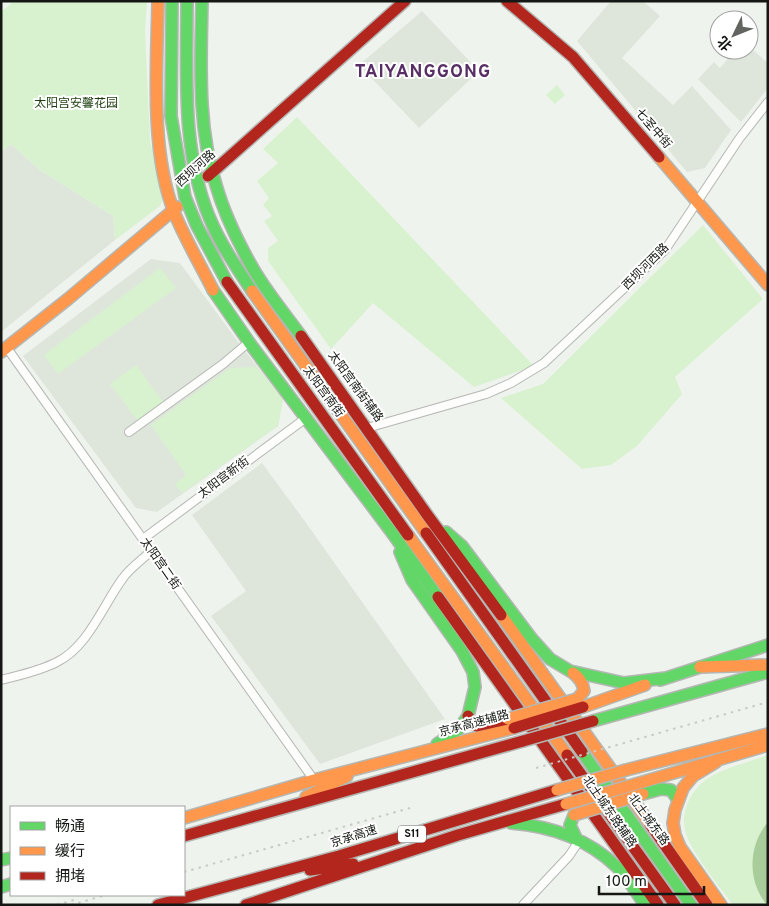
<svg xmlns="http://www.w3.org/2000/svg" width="769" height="906" font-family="Overpass,'Noto Sans SC',sans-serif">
<rect width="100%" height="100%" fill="#eff3ed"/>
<path fill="#dee6db" d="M611 1H643L660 16 622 58 673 105 692 86 731 130 705 168 687 172 577 41Z
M422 11 479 71 419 128 359 65Z
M749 46 768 63V88L741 122 698 79 714 62 720 68 735 50H749Z
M11 144 40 170 113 216 115 240 1 332V152Z
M151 259 180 263 242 347 283 399 278 426 157 512 136 508 23 356Z
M262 463 304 520 445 719 320 764 211 616 246 591 192 515Z"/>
<path fill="#d8f2cf" d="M14 1H147L145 30 150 141 164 197 160 206 115 240 113 216 40 170 11 144 1 152V12Z
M557 85 565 95 555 104 546 95Z
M297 117 534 366 474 387 373 303 331 349 268 261V248L278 241 264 221 272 216 263 205 269 198 257 181 278 163 263 149Z
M703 225 763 299 675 377 682 394 637 446 611 465 582 469 501 398 543 384Z
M160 268 176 288 58 374 44 355Z
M136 365 163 402 137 420 110 384Z
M257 367 283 399 278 426 182 493 175 484 186 475 151 425 230 368Z
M768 755V905H733C720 887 689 850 685 830 680 810 693 787 710 777 727 767 749 762 768 755Z"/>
<path fill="#a8cc9a" d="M768 822V905H767C747 881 748 845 768 822Z"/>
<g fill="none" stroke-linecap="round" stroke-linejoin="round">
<defs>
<path id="street" d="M7 348 314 780
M367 428 486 394 511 383 544 363 665 250 739 139 768 102
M129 432 223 364 249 342
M143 539 306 418
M1 680C20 675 40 671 57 662 88 647 103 605 123 578 130 568 142 560 151 551
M523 905 569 856 579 841"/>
<path id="fast" d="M172 1 171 116 185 197 197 226 227 282
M187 1C187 74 181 150 210 219 221 245 237 268 252 291
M202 1C201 62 197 126 216 185 224 213 237 240 251 265 264 289 285 314 301 336
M213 290 251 345 390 530 438 597
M446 532 462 546 532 639 550 659 570 671 624 683 666 678
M400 552 412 580 462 651 473 672 475 687 468 716 459 729 437 744
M660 680 768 645
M593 721 768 672
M582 752 691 905
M643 794 661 789 671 790 678 800
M574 815 570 825 577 840
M511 823C551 826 588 839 617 867 628 878 636 892 645 905
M1 860 11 858
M1 887 11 884"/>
<path id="slow" d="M158 1C157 67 150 150 174 212 185 239 200 264 213 290
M659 157 768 285
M252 291 426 533
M1 352 68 299 177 207
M408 535 567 755
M501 615 650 824
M700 667 768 665
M573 673C580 678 583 683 584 691L577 699
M583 707 645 685
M716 762 693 776 683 788 675 810 673 823 675 835 680 847 721 905
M626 770 768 734
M636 784 768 745
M306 797 347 776
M184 818 314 780 514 728"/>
<path id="jam" d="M507 1 573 57 659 157
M208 176 405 1
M227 282 408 535
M301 336 428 516 501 615
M426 533 582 752
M438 597 658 905
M468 716 472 723 477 726 508 719
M567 755 675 905
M650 824 707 905
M184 836 523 741
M310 870 353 864
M158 905 339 856 557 790
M246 905 458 835 566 804"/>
</defs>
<use href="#street" stroke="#b4b7b3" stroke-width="10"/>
<use href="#fast" stroke="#b4b7b3" stroke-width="14"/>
<use href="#slow" stroke="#b4b7b3" stroke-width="14"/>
<use href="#jam" stroke="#b4b7b3" stroke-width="14"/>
<use href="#street" stroke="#fdfdfc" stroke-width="8"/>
<use href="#fast" stroke="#63d668" stroke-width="11"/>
<use href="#slow" stroke="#ff974d" stroke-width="11"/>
<use href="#jam" stroke="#b3261e" stroke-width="11"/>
<path stroke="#c9cac8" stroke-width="2" stroke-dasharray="2.5 5" stroke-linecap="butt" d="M536 768 768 702
M184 872 410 808
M57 905 77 899
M71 905 106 895"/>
<defs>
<path id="slow-bridge" d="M508 719 577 699
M557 790 626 770
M566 804 636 784
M574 815 643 794"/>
<path id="jam-bridge" d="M514 728 583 707
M523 741 593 721"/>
</defs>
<use href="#slow-bridge" stroke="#b4b7b3" stroke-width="14" stroke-linecap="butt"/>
<use href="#jam-bridge" stroke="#b4b7b3" stroke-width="14" stroke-linecap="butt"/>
<use href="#slow-bridge" stroke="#ff974d" stroke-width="11"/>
<use href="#jam-bridge" stroke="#b3261e" stroke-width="11"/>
</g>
<g text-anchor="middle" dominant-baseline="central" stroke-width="4" stroke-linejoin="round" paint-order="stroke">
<rect fill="#fff" stroke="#5a5d5a" stroke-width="1" x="398" y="825.5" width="28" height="17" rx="4"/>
<g font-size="11" font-weight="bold" fill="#141713">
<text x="412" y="834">S11</text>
</g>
<g font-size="12" fill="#1d3e0e" stroke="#fff">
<text x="76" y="104">太阳宫安馨花园</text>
</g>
<g font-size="12" fill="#141713" stroke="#fff">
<text transform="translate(653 129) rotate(49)">七圣中街</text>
<text transform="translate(196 169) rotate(-42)">西坝河路</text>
<text transform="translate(646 267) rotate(-45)">西坝河西路</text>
<text transform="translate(355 387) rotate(54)">太阳宫南街辅路</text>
<text transform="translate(323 392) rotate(54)">太阳宫南街</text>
<text transform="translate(224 478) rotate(-37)">太阳宫新街</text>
<text transform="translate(160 564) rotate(55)">太阳宫二街</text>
<text transform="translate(474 724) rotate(-15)">京承高速辅路</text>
<text transform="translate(609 812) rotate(55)">北土城东路辅路</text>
<text transform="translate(648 820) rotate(54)">北土城东路</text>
<text transform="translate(354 837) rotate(-17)">京承高速</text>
</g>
<g font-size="18" font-weight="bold" letter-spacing="1" fill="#582f65" stroke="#fff">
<text x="423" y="72">TAIYANGGONG</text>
</g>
</g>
<rect width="769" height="906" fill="none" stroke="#141713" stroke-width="5"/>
<rect x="10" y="806" width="175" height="90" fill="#ffffff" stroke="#a1a2a1"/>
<rect x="20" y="822" width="25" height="8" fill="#63d668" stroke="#a1a2a1"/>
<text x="55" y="831" font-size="15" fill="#141713">畅通</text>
<rect x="20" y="847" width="25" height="8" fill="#ff974d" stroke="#a1a2a1"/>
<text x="55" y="856" font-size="15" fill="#141713">缓行</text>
<rect x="20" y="872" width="25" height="8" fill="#b3261e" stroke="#a1a2a1"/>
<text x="55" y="881" font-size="15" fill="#141713">拥堵</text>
<g transform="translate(734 35) rotate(227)"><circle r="24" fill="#ffffff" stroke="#a1a2a1"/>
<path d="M0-4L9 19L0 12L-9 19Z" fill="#61645f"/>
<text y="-8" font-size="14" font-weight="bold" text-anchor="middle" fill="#141713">北</text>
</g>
<path d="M599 886v8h105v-8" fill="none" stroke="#141713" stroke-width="2.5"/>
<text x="606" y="886" font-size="15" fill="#141713" stroke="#ffffff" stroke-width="4" paint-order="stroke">100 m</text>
</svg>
